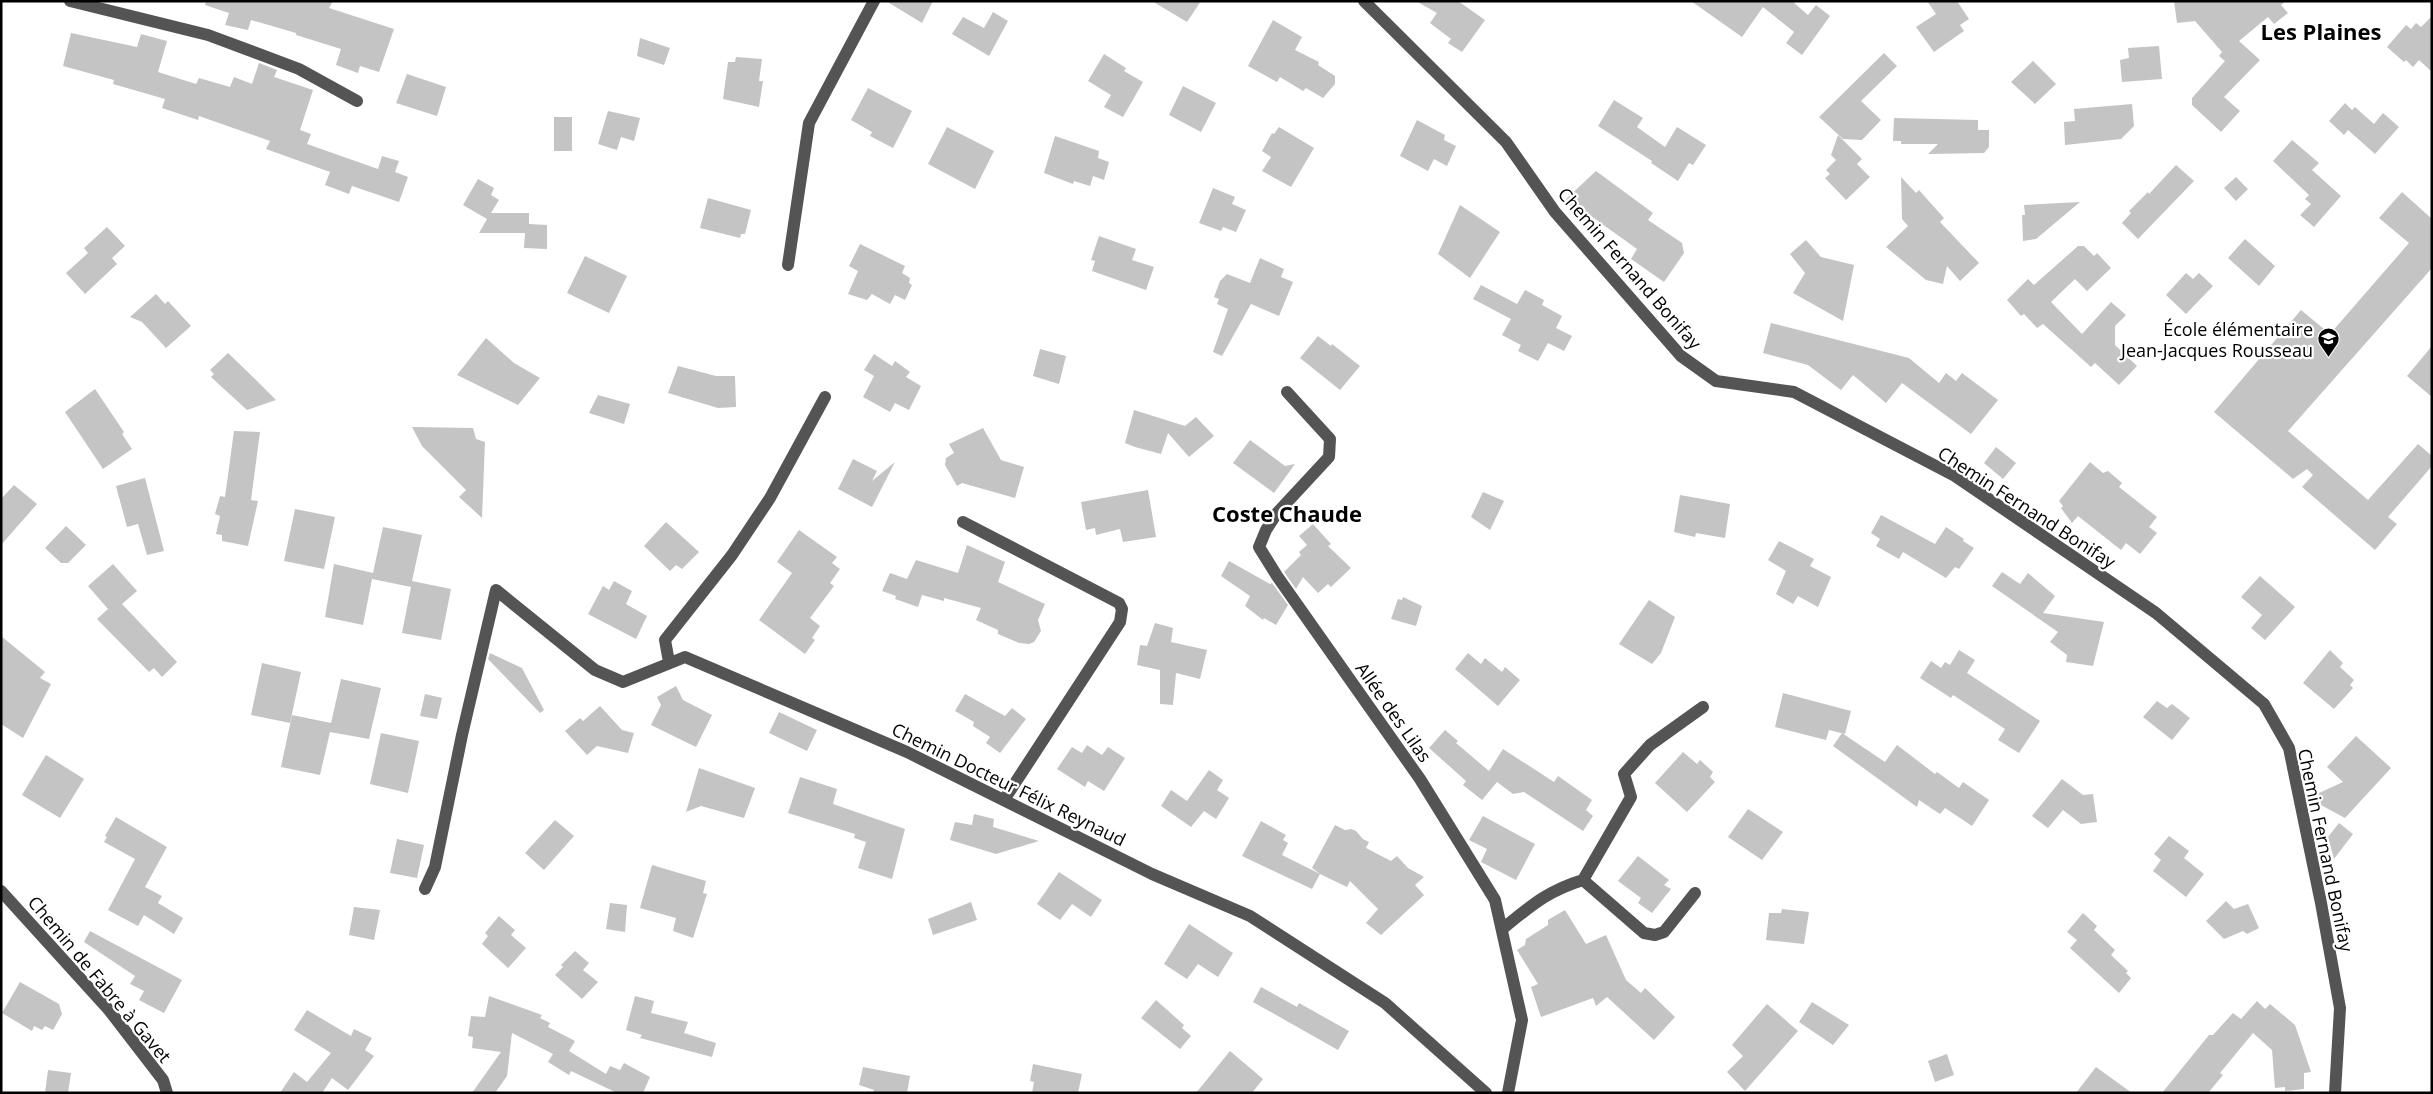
<svg xmlns="http://www.w3.org/2000/svg" width="2433" height="1094" font-family="'Open Sans',sans-serif">
<rect width="100%" height="100%" fill="#fff"/>
<path fill="#c4c4c4" d="M206 1H333L329 8 394 29 379 72 360 66 358 73 336 65 341 49 296 35V33L251 20 248 30 225 25 229 13 205 5Z
M886 1H933L922 23Z
M1152 1H1201L1187 22Z
M1416 1H1458L1485 20 1462 52 1448 43 1451 39 1430 23 1437 13Z
M1691 1H1792L1808 15 1816 5 1830 16 1802 55 1786 43 1794 32 1763 7 1742 37Z
M1927 1H1957L1969 19 1960 25 1964 31 1934 52 1916 27 1936 14Z
M2174 1H2286L2281 5 2288 13 2274 24 2268 17 2239 41 2260 60 2224 97 2240 111 2221 132 2192 105V98L2225 61 2219 56 2222 52 2195 21 2177 23Z
M993 12 1008 21 989 56 952 34 963 17 984 28Z
M2432 16V72L2419 60 2413 67 2406 60 2404 62 2387 47 2406 25 2411 29 2416 23 2421 27Z
M1273 20 1302 37 1295 50 1319 62 1318 65 1335 76V84L1323 98 1306 88 1303 91 1280 77 1277 82 1248 66Z
M71 33 137 47 141 34 167 41 158 72 196 84 199 78 230 87 234 77 252 84 259 63 277 70 274 77 313 90 300 130 311 134 307 144 378 169 382 156 399 161 395 172 408 177 399 202 352 186 349 194 325 185 330 172 266 149 270 141 199 116 198 120 162 108 165 99 113 84 114 80 63 66Z
M640 38 670 48 664 65 637 56Z
M2159 46 2162 79 2122 82 2120 60 2129 58 2128 48Z
M1884 53 1897 66 1861 101 1881 120 1862 140 1843 139 1819 117Z
M1104 54 1126 68 1124 71 1143 82 1123 117 1104 107 1111 95 1088 81Z
M736 57 762 59 759 81H763L759 107 723 99 728 62H735Z
M2033 61 2056 84 2035 104 2011 82Z
M407 74 446 87 437 116 396 103Z
M1183 86 1216 103 1201 132 1169 115Z
M868 88 912 111 893 148 870 136 872 132 851 120Z
M1614 100 1643 118 1637 127 1665 147 1677 127 1706 145 1693 165 1689 163 1678 181 1651 163 1652 161 1598 126Z
M2345 103 2352 110 2355 107 2374 124 2383 113 2399 127 2375 154 2348 130 2344 135 2329 121Z
M2132 104 2134 126 2121 139 2065 145 2064 122 2075 121 2074 109Z
M608 111 640 118 634 141 621 137 617 150 598 144Z
M554 117H572V151H554Z
M1894 118 1978 120V130H1989V147L1984 153 1928 154 1938 144H1901V141H1893Z
M1417 120 1445 135 1444 140 1456 146 1447 166 1434 159 1428 171 1400 156Z
M947 127 994 151 975 189 928 164Z
M1279 127 1314 148 1291 187 1262 171 1271 157 1262 151 1272 133 1274 134Z
M1838 135 1862 159 1857 164 1870 177 1846 200 1825 178 1830 174 1826 170 1836 160 1831 155Z
M1055 136 1099 151 1098 158 1109 162 1104 180 1093 176 1090 186 1074 181 1073 184 1044 173Z
M2292 140 2319 163 2312 170 2341 196 2314 227 2300 215 2311 204 2305 199 2309 195 2273 161Z
M2176 165 2194 181 2138 239 2122 223 2131 213 2129 211 2148 192 2149 194Z
M1596 171 1653 213 1648 220 1682 243 1684 253 1664 282 1631 259 1637 249 1591 216 1584 222 1564 201Z
M1901 177 1916 193 1919 190 1944 218 1940 222 1979 263 1960 281 1947 266 1943 284 1926 280 1886 247 1908 226 1902 219Z
M2236 177 2248 189 2236 201 2224 188Z
M478 179 494 188 491 195 499 200 491 213H529V224L547 225V249L524 248 525 233H479L487 219 463 205Z
M1213 188 1235 197 1232 204 1246 210 1236 232 1223 227 1221 231 1199 223Z
M2402 192 2432 219V268L2288 431 2368 500 2418 444 2432 456V466L2388 517 2397 524 2375 550 2302 487 2313 475 2307 469 2293 479 2214 412 2301 310 2330 334 2409 243 2379 218Z
M708 198 751 210 745 234H741L740 238 700 228Z
M2080 202 2036 239 2023 241 2022 215H2025L2024 205Z
M1460 205 1500 232 1470 278 1438 254Z
M107 227 125 246 112 258 117 264 85 294 66 273 88 253 84 248Z
M1099 236 1136 249 1132 260 1154 267 1146 290 1092 271 1095 261 1091 260Z
M2245 239 2275 266 2259 286 2228 258Z
M1806 240 1821 257 1854 265 1843 321 1793 293 1805 273 1790 254Z
M860 244 905 266 902 273 910 278 909 283 912 285 905 300 895 295 890 304 872 294 867 300 848 294 858 271 849 266Z
M2078 246H2084L2094 256 2097 253 2111 268 2087 291 2075 279 2051 302 2082 334 2111 302 2126 315 2115 326V345L2137 366 2119 385 2095 363 2091 367 2043 324 2037 328 2024 314 2021 316 2007 300 2028 279 2034 285Z
M585 256 627 276 609 313 567 293Z
M1260 258 1284 269 1281 277 1293 282 1279 316 1251 304 1222 356 1213 352 1228 309 1217 304 1219 299 1214 297 1220 281 1227 274 1250 283Z
M2186 273 2193 279 2199 273 2213 286 2186 314 2166 295Z
M1481 285 1517 304 1525 290 1544 300 1542 305 1562 316 1556 328 1572 336 1564 351 1548 343 1538 361 1518 351 1521 345 1502 335 1511 319 1473 299Z
M156 294 165 304 168 301 191 326 166 348 142 322 130 317Z
M1771 323 1909 358 1939 383 1946 373 1956 381 1962 373 1998 400 1971 434 1902 383 1886 403 1853 375 1841 390 1808 365 1763 353Z
M1318 336 1331 346 1332 344 1360 366 1340 390 1300 358Z
M486 338 514 363 540 378 518 405 457 375Z
M2432 346V397L2407 376Z
M1040 349 1066 356 1059 384 1033 376Z
M228 353 254 378 276 400 247 410 211 377 214 374 210 370Z
M874 354 892 366 895 361 910 372 906 377 921 386 909 410 895 403 890 412 863 397 874 376 864 370Z
M678 366 716 376H735L736 407 718 408 668 393Z
M95 389 124 432 122 434 132 449 103 469 65 412Z
M598 395 630 404 624 424 589 413Z
M1134 410 1185 426 1196 417 1214 436 1189 457 1168 433 1161 454 1135 447 1125 443Z
M412 427 473 428 476 439 485 442 482 518 459 497 466 490 422 446Z
M983 428 1001 460 1024 467 1015 498 962 483 957 486 945 465 946 458 954 453 949 444Z
M234 431 260 432 251 500 258 501 248 546 222 541V535L216 534 220 516 215 514 220 496 225 497Z
M1250 440 1285 466 1295 464 1274 493 1233 463Z
M1996 447 2016 463 2003 479 1984 463Z
M853 459 877 471 872 481 895 462 872 507 838 489Z
M2090 462 2103 473 2108 471 2122 483 2119 487 2157 517 2149 527 2157 533 2140 554 2126 543 2121 550 2078 516 2072 523 2061 508 2063 506 2059 501Z
M145 478 164 551 147 555 138 524 127 527 116 486Z
M14 485 37 504 1 545V499Z
M1148 490 1156 537 1123 542 1120 529 1096 535 1095 528 1086 530 1081 502Z
M1483 492 1504 501 1490 530 1471 517Z
M1680 495 1730 504 1725 538 1696 533 1695 537 1674 532Z
M295 509 335 517 324 569 284 561Z
M1881 515 1935 544 1946 527 1964 539 1963 541 1974 548 1959 569 1955 567 1946 578 1903 552 1899 559 1876 546 1880 539 1871 533Z
M666 522 699 552 682 569 676 565 670 571 644 546Z
M1313 524 1331 544 1328 546 1351 568 1331 587 1328 584 1318 593 1303 577 1296 589 1284 572 1301 555 1299 552 1307 545 1299 536Z
M66 526 86 545 68 563H61L45 548Z
M383 527 422 535 412 581 451 589 441 640 402 633 411 587 372 579 363 625 325 617 334 564 373 573Z
M799 530 837 557 832 563 840 569 830 583 834 586 810 618 820 626 812 638 815 640 805 654 759 620 792 573 777 562Z
M1779 541 1814 559 1810 566 1831 577 1818 607 1798 596 1793 604 1776 594 1786 571 1768 560Z
M967 545 1005 562 998 582 1045 604 1038 620 1041 631 1034 642 1029 644 1019 643 998 634V630L976 620 981 608 944 598V601L922 595 918 607 895 599 896 596 882 591 890 573 907 579 916 560 958 573Z
M1229 561 1270 584 1272 583 1288 605 1276 625 1264 618 1263 620 1245 606 1250 596 1221 576Z
M113 564 137 591 122 604 177 662 162 677 154 668 149 672 97 619 108 609 88 586Z
M2002 572 2020 584 2028 573 2055 596 2043 613 2104 622 2093 666 2066 662 2067 655 2050 642 2058 632 1992 586Z
M2260 576 2295 607 2265 640 2251 628 2262 615 2241 597Z
M614 581 632 591 626 604 647 616 636 639 588 614 603 586 609 590Z
M1403 597 1422 606 1416 626 1391 619 1398 599 1402 600Z
M1649 600 1675 617 1661 653 1652 664 1619 644Z
M1155 623 1173 628 1171 642 1207 650 1200 679 1176 673 1173 705 1160 704V670L1137 665 1140 645 1147 646Z
M1 636 45 672 40 678 51 684 23 738 1 724Z
M1959 650 1975 660 1967 673 2040 721 2019 753 1998 740 2005 729 1953 695 1951 698 1920 678 1931 661 1941 668 1945 662 1950 665Z
M2330 650 2343 663 2340 667 2354 680 2350 685 2353 688 2334 709 2303 683Z
M490 653 522 668 544 710 540 713 488 659Z
M1468 653 1481 664 1485 658 1502 672 1505 667 1520 680 1498 706 1455 669Z
M262 663 301 672 290 723 251 715Z
M341 679 381 688 369 739 330 732 320 775 281 767 292 715 331 723Z
M676 686 683 700 712 715 696 747 651 725 661 705 657 697Z
M1783 693 1851 711 1845 734 1829 730 1826 740 1775 727Z
M425 694 442 698 437 719 420 716Z
M965 694 1005 716 1012 708 1026 719 1000 753 986 743 990 737 973 726 974 722 955 711Z
M2157 701 2167 708 2172 704 2190 718 2172 740 2143 717Z
M600 706 622 730 634 733 628 753 597 746 587 755 565 731 580 718 583 721Z
M779 712 817 730 807 751 769 733Z
M1445 730 1458 741 1456 743 1489 771 1503 749 1554 782 1558 776 1592 800 1586 810 1593 816 1583 831 1524 792 1513 794 1497 782 1482 800 1463 785 1466 781 1429 748Z
M381 733 419 741 408 793 370 784Z
M1842 733 1885 762 1897 745 1935 774 1937 772 1959 788 1963 782 1989 800 1972 826 1945 808 1940 814 1919 800 1917 807 1833 746Z
M2356 736 2391 768 2345 818 2308 798 2343 782 2327 767Z
M1087 745 1102 755 1108 747 1125 758 1104 791 1088 781 1085 787 1057 769 1072 747 1082 753Z
M1683 752 1697 764 1700 760 1713 772 1710 777 1715 782 1687 812 1655 783Z
M46 755 84 779 60 818 22 795Z
M699 768 755 788 744 818 701 806 686 812Z
M1209 770 1223 780 1217 790 1229 798 1216 819 1204 811 1191 827 1161 806 1171 790 1187 801Z
M800 777 837 789 833 804 905 829 892 879 858 868 866 842 854 838 855 834 788 813Z
M2062 779 2083 795 2093 794 2097 822 2081 824 2063 810 2048 828 2032 816Z
M1748 809 1783 832 1762 860 1728 837Z
M974 814 994 819 993 827 1039 841 996 854 950 840 955 822 972 825Z
M1483 816 1535 844 1516 880 1481 862 1487 849 1469 840Z
M116 817 167 847 145 887 162 896 158 903 183 918 174 934 144 915 138 926 108 910 135 859 104 842 107 837 105 836Z
M555 820 574 836 544 870 525 853Z
M1261 821 1286 835 1283 840 1288 843 1282 855 1320 874 1312 868 1335 825 1345 830 1351 829 1356 831 1363 839 1369 842 1366 848 1391 861 1397 856 1408 868 1424 877 1415 885 1424 895 1381 935 1366 923 1378 909 1350 881 1347 887 1320 874 1312 889 1242 856Z
M2339 823 2353 834 2334 859 2328 837Z
M2169 836 2189 851 2184 858 2204 874 2186 897 2153 871 2161 860 2154 854Z
M397 839 424 845 417 878 390 873Z
M1638 856 1669 880 1664 885 1671 889 1652 913 1638 903 1641 898 1618 881Z
M652 865 706 881 703 893 707 894 693 938 673 931 676 918 640 908Z
M1059 872 1102 900 1091 917 1072 904 1060 920 1037 904Z
M2226 901 2234 909 2248 904 2259 928 2247 934 2243 931 2224 939 2206 921Z
M971 902 977 920 933 935 928 919Z
M610 903 627 905 625 932 606 929Z
M354 907 380 910 374 940 349 935Z
M1782 909 1809 912 1804 944 1766 940 1769 913H1781Z
M1565 910 1586 944 1606 935 1626 980 1641 993 1645 988 1675 1017 1654 1040 1607 997 1596 1006 1593 998 1541 1017 1531 987 1538 984 1517 950 1525 945 1526 939 1548 925V920Z
M2083 913 2097 926 2094 930 2115 950 2111 955 2128 971 2126 973 2131 978 2119 993 2070 948 2077 940 2067 932Z
M499 916 515 930 511 935 526 948 508 968 482 944 488 936 485 933Z
M1189 924 1233 953 1218 977 1198 964 1187 979 1164 964Z
M90 931 182 980 164 1013 139 1000 144 991 130 984 135 976 84 942Z
M575 951 589 963 583 970 598 982 582 999 555 975 563 967 561 965Z
M20 982 59 1004 62 1014 53 1030 45 1026 42 1030 34 1026 32 1031 2 1013Z
M1261 987 1297 1007 1299 1003 1349 1031 1338 1050 1253 1002Z
M489 996 542 1015 540 1018 550 1023 548 1027 575 1041 569 1051 606 1074 610 1066 620 1070 624 1063 650 1077 643 1093H617L571 1071 569 1075 548 1062 553 1054 512 1033 507 1076 495 1093H472L501 1052 472 1048 473 1037 468 1036 471 1016 485 1017Z
M635 996 654 1001 651 1013 688 1022 684 1033 716 1043 712 1057 640 1038 642 1035 626 1030Z
M1156 1000 1184 1025 1182 1028 1191 1036 1180 1049 1141 1018Z
M2257 1001 2265 1009 2270 1004 2295 1025 2311 1072 2304 1073V1089L2285 1091V1087L2275 1088 2272 1050 2253 1033 2220 1073 2223 1075 2208 1093H2162L2209 1035H2213L2233 1013 2241 1019Z
M1812 1002 1849 1025 1833 1045 1799 1022Z
M1767 1004 1798 1031 1745 1091 1727 1072 1743 1056 1732 1045Z
M307 1010 351 1036 354 1029 372 1038 365 1050 374 1056 348 1090 332 1078 322 1093H280L294 1072 307 1082 331 1053 294 1030Z
M1230 1051 1263 1079 1252 1093H1196Z
M1947 1054 1954 1075 1935 1082 1928 1061Z
M1033 1064 1082 1074 1078 1093H1032L1034 1082 1030 1081Z
M863 1067 910 1076 907 1093H873L874 1090 859 1085Z
M2096 1067 2132 1093H2076Z
M48 1070 71 1073 68 1093H45Z"/>
<g fill="none" stroke-linecap="round" stroke-linejoin="round">
<path stroke="#545454" stroke-width="12" d="M70 1 208 35 299 69 357 101
M1364 1 1506 142 1555 212 1681 356 1716 381 1794 392 1955 476 2156 613 2264 704 2289 748 2321 903 2340 1008 2335 1093
M788 265 809 123 874 1
M1287 392 1330 439 1329 457 1277 513 1266 530 1259 547 1277 576 1420 779 1495 900 1522 1020 1508 1093
M963 522 1119 603 1122 609 1120 622 1004 800
M669 662 665 640 732 555 770 498 825 397
M1583 880 1644 933 1655 935 1664 932 1695 893
M425 889 435 867 462 735 496 590 595 670 623 682 685 657 907 752 1152 874 1250 916 1385 1003 1486 1093
M1 891 109 1010 163 1080 167 1093
M1502 929C1531 906 1547 891 1583 880L1631 797 1624 774 1650 745 1703 707"/>
</g>
<defs>
<symbol id="school-pin" viewBox="-11 -11 22 30"><path d="M0 17L-7.5 6A9.5 9.5 0 1 1 7.5 6Z" fill="#000" stroke="#fff"/><path d="M0-5L7-2L0 1L-7-2ZM-4 1L0 2.5L4 1V4Q0 6-4 4Z" fill="#fff"/></symbol>
</defs>
<g fill-rule="evenodd">
<use href="#school-pin" x="2316" y="326" width="25" height="34"/>
</g>
<g text-anchor="middle" dominant-baseline="central" stroke-width="4.5" stroke-linejoin="round" paint-order="stroke">
<g font-size="18" fill="#000" stroke="#fff">
<text transform="translate(1630 268) rotate(49)">Chemin Fernand Bonifay</text>
<text transform="translate(2027 507) rotate(33)">Chemin Fernand Bonifay</text>
<text transform="translate(1394 712) rotate(55)">Allée des Lilas</text>
<text transform="translate(1009 784) rotate(26)">Chemin Docteur Félix Reynaud</text>
<text transform="translate(2326 850) rotate(78)">Chemin Fernand Bonifay</text>
<text transform="translate(100 979) rotate(50)">Chemin de Fabre à Gavet</text>
</g>
<g font-size="18" fill="#000" stroke="#fff" text-anchor="end">
<text x="2313" y="329">École élémentaire<tspan x="2313" dy="21">Jean-Jacques Rousseau</tspan></text>
</g>
<g font-size="22" font-weight="bold" fill="#000" stroke="#fff">
<text x="2321" y="31">Les Plaines</text>
<text x="1287" y="513">Coste Chaude</text>
</g>
</g>
<rect width="2433" height="1094" fill="none" stroke="#000000" stroke-width="5"/>
</svg>
